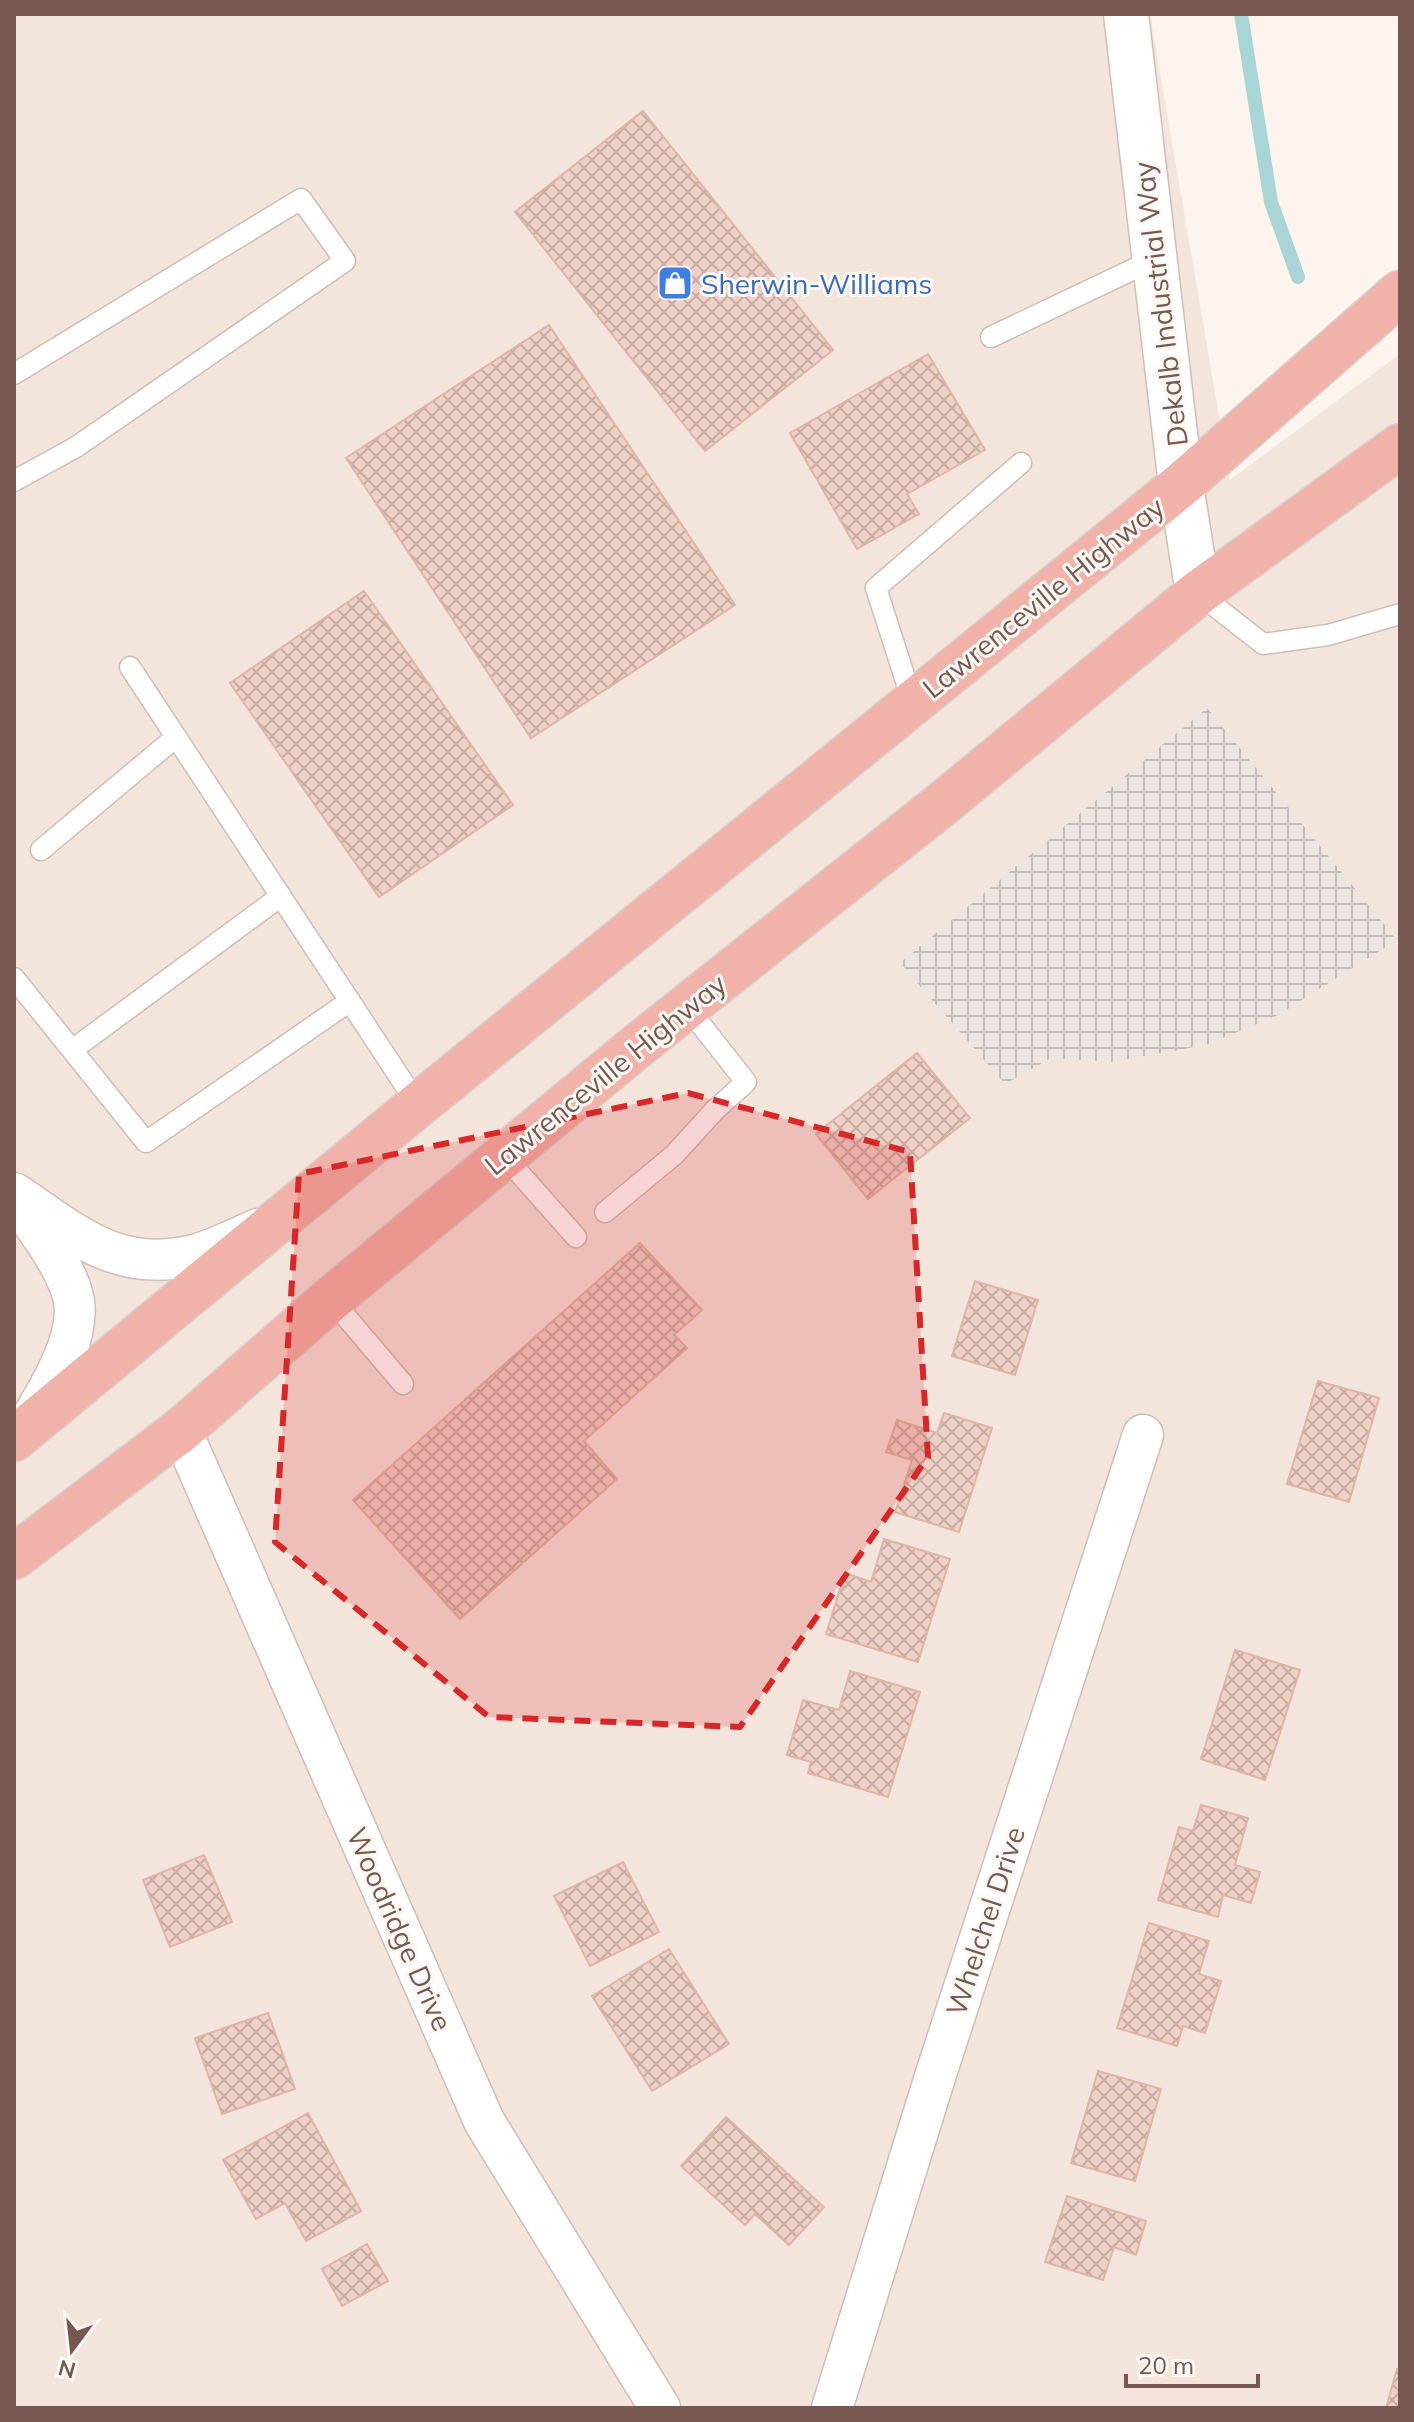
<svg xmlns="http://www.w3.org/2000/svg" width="1414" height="2422" font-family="Mulish,sans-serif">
<defs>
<pattern id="industrial-grid" width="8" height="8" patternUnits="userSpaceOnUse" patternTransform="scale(2)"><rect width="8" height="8" fill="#ece5e2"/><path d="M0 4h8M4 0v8" fill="none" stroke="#c4bcba"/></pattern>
<pattern id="building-cross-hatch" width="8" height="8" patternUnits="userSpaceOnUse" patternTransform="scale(2)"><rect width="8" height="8" fill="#efd1c7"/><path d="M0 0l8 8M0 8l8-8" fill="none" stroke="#c6aca4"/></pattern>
</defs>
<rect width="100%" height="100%" fill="#fcf4ed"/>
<path fill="#f3e5dc" d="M14 14H1150L1230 480 1400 354V2408H14Z"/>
<path fill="url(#industrial-grid)" d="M1207 708 1397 940 1278 1015 1206 1045 1111 1062 1051 1058 1005 1084 900 963Z"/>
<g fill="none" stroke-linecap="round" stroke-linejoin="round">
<path stroke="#a9d5d6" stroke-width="14" d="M1241 14 1271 202 1298 277"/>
</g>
<path fill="url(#building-cross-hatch)" stroke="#e0b5a8" stroke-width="2" d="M643 111 833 350 705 451 515 212Z
M549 325 735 605 531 738 346 458Z
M928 354 985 450 907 494 919 514 857 549 790 433Z
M364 591 513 805 379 897 230 683Z
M917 1053 970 1118 868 1199 816 1134Z
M640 1243 702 1310 674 1335 687 1348 584 1441 617 1479 460 1619 353 1500Z
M975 1281 1038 1300 1015 1375 952 1356Z
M1318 1381 1379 1398 1349 1502 1287 1484Z
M944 1413 992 1428 959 1532 895 1512 912 1460 886 1452 897 1420 937 1433Z
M884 1539 950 1559 918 1662 826 1634 845 1573 871 1582Z
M1235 1650 1300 1670 1265 1780 1201 1759Z
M850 1671 920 1692 888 1797 808 1773 811 1762 787 1755 803 1700 839 1710Z
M1201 1805 1248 1818 1235 1865 1260 1872 1251 1903 1223 1895 1218 1917 1158 1900 1179 1827 1193 1831Z
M204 1855 232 1922 170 1947 143 1880Z
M623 1862 659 1932 590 1966 554 1896Z
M1149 1923 1209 1941 1199 1974 1221 1981 1205 2033 1183 2026 1177 2046 1117 2028Z
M669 1949 729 2044 652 2091 592 1996Z
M268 2013 295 2089 222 2114 195 2038Z
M1098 2071 1161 2089 1135 2181 1071 2163Z
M308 2113 361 2211 306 2241 285 2203 256 2219 223 2160Z
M726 2117 824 2207 789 2245 755 2214 745 2225 681 2166Z
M1067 2196 1146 2221 1136 2255 1114 2247 1103 2280 1045 2262Z
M367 2244 388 2281 342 2306 322 2269Z
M1397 2369 1400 2370V2408H1386Z"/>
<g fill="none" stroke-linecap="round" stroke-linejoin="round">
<defs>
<path id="lane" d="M991 337 1155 259
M14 374 301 199 345 261 76 447 14 481
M1198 593 1263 644 1328 635 1400 614
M130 667 418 1105
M913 703 876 588 1021 463
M41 850 176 737
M14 978 146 1142 350 1001
M72 1050 281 896
M504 1156 576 1237
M605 1212 674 1155 715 1110 746 1082 687 1007
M331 1299 403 1384"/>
<path id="street" d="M14 1193C75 1233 116 1274 194 1255 216 1249 237 1238 258 1229
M21 1205C39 1233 64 1263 73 1296 83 1335 49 1389 30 1421
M181 1430 484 2121 660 2408
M832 2408 935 2077 1143 1435"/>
<path id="secondary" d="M1126 14 1181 485 1198 593"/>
<path id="highway" d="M14 1439 418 1105 1181 485 1400 293
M14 1557 181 1430 331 1299 641 1043 941 805 1198 593 1400 446"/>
</defs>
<use href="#lane" stroke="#d0bdb5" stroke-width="23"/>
<use href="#street" stroke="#d0bdb5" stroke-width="43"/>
<use href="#secondary" stroke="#d3bcb3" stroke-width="47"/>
<use href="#highway" stroke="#d9d0ce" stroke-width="47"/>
<use href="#lane" stroke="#fff" stroke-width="20"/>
<use href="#street" stroke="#fff" stroke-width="40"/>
<use href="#secondary" stroke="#fff" stroke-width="44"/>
<use href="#highway" stroke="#f0b2a9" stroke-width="44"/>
</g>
<path fill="#d62828" fill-opacity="0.2" stroke="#d62828" stroke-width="6" stroke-dasharray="16 10" stroke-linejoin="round" d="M688 1093 910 1152 928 1457 740 1727 489 1717 275 1542 299 1174Z"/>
<defs>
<symbol id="shop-square" viewBox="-11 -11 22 22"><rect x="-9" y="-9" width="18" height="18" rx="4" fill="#3f7fe0" stroke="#fef8f4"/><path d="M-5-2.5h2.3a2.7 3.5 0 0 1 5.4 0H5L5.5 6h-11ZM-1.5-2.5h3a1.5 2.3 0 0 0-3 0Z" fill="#fff"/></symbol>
</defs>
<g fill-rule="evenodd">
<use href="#shop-square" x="655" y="263" width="40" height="40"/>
</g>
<g text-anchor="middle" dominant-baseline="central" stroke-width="6" stroke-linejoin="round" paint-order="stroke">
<g font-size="28" fill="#366cbe" stroke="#fef8f4" text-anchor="start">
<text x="701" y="283">Sherwin-Williams</text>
</g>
<g font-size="28" fill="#765851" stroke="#fef8f4">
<text transform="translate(1160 304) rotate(-97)">Dekalb Industrial Way</text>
<text transform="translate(1043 597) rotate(-39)">Lawrenceville Highway</text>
<text transform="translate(605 1074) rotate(-39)">Lawrenceville Highway</text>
<text transform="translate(985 1921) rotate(-72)">Whelchel Drive</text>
<text transform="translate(400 1929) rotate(66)">Woodridge Drive</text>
</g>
</g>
<rect width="1414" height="2422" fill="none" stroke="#765851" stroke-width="32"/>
<g transform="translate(72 2350) rotate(195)" stroke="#fef8f4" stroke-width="6" paint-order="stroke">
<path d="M0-6L14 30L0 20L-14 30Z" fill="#765851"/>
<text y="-12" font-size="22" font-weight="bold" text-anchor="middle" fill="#765851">N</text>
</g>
<path d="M1126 2374v12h132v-12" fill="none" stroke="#765851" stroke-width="4"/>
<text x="1138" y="2374" font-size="24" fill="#765851" stroke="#fef8f4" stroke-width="6" paint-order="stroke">20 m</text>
</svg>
